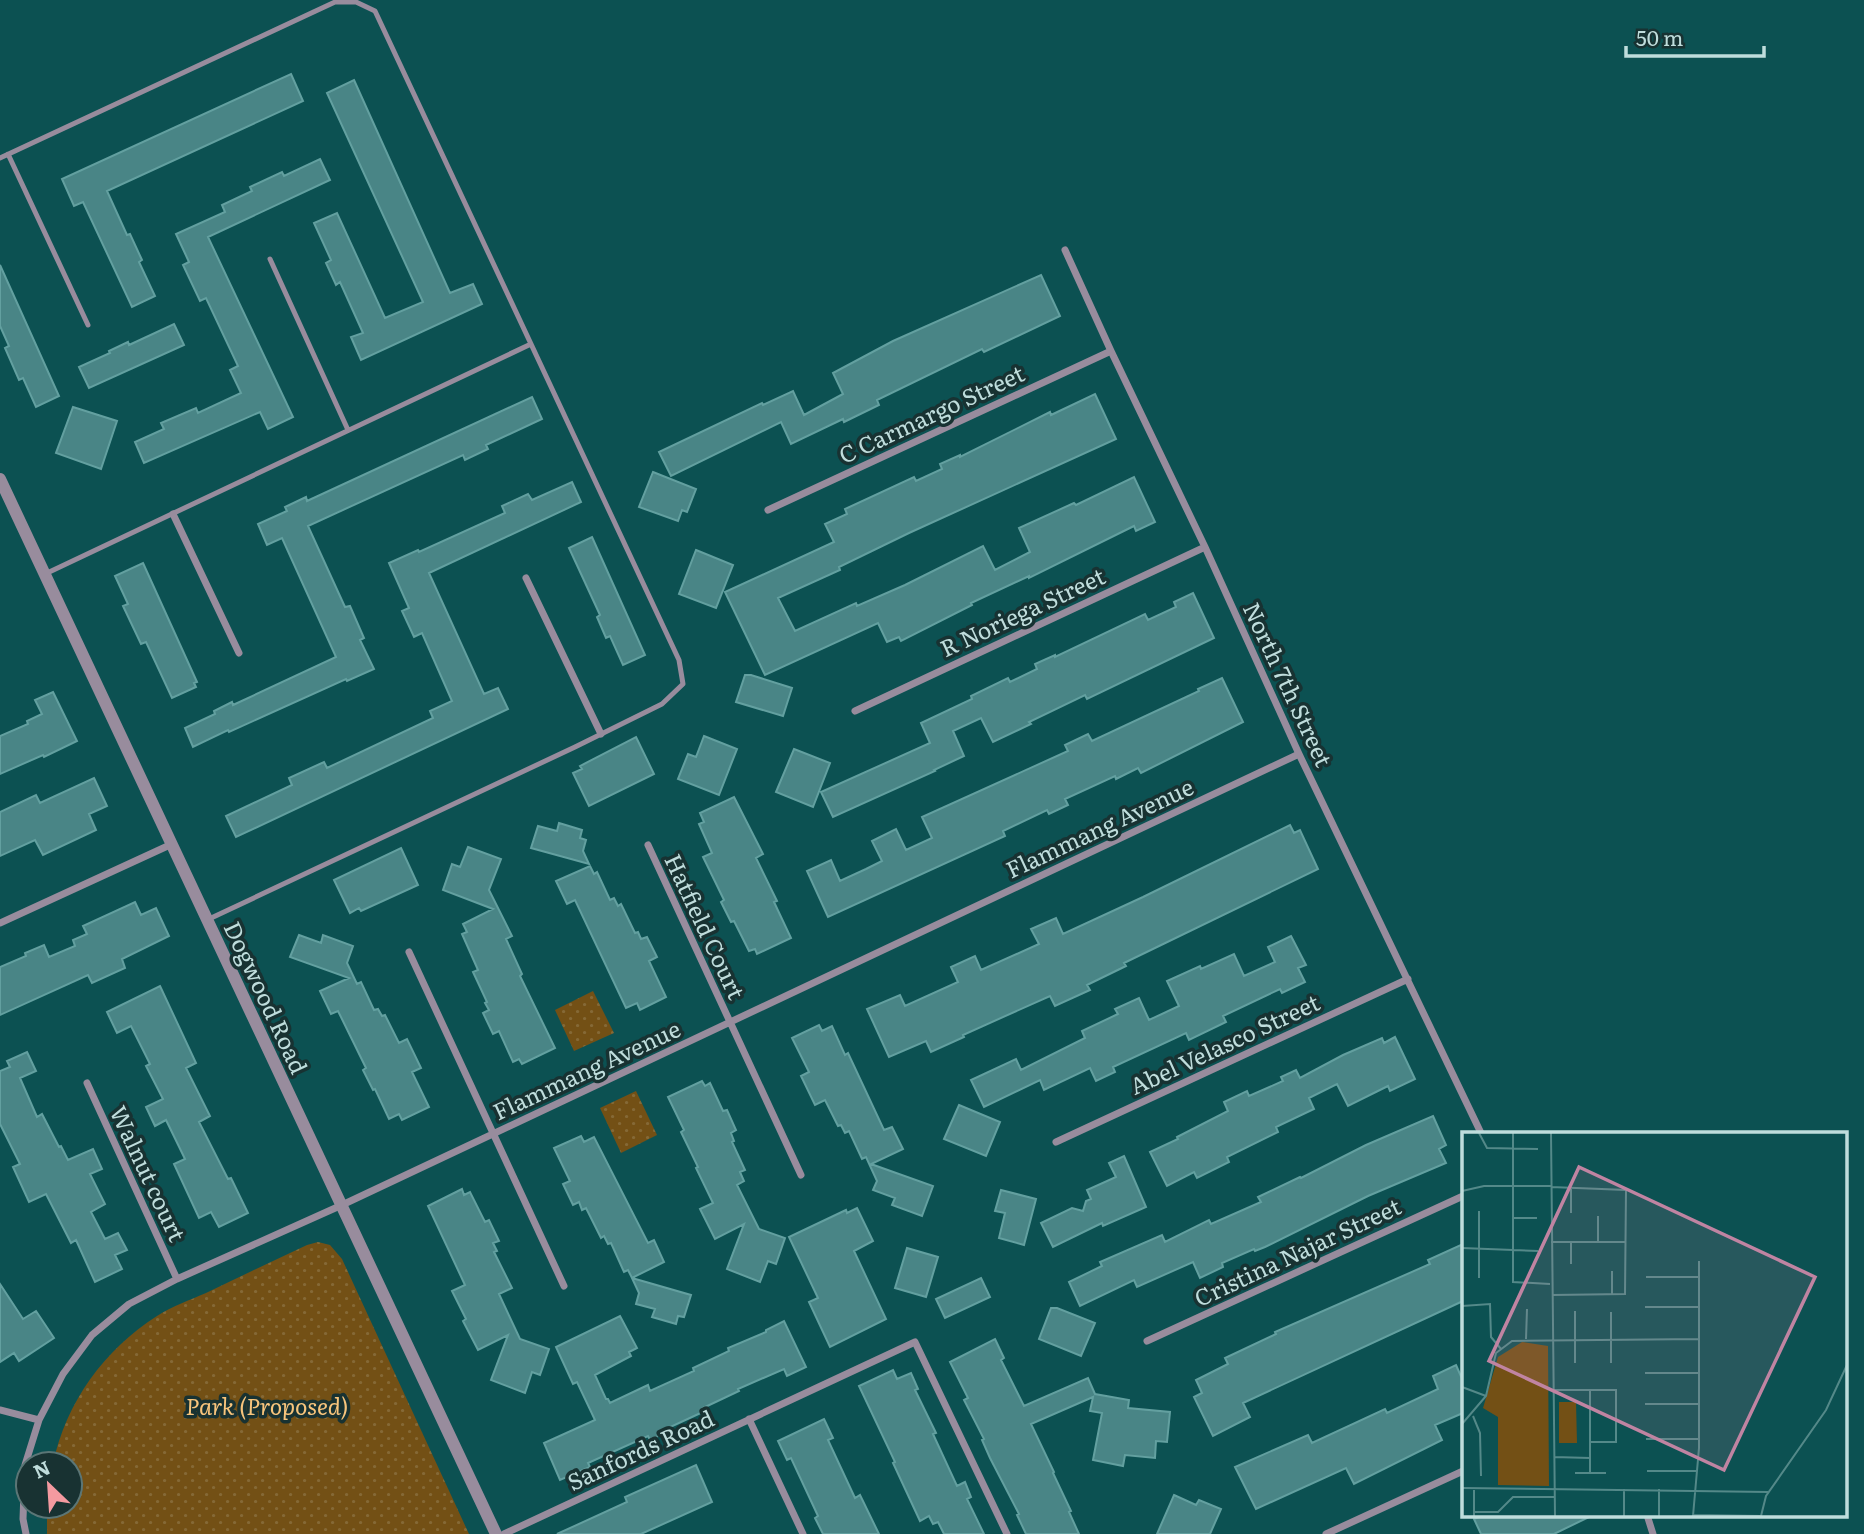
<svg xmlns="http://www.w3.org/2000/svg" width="1864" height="1534" font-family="Literata,serif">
<defs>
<pattern id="park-dots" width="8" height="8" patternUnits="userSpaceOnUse" patternTransform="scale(1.75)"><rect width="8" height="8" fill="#735015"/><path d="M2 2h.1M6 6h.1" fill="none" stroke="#856936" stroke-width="1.8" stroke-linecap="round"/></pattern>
</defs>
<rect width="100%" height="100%" fill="#0c5152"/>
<path fill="url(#park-dots)" d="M593 991 614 1033 574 1051 555 1010Z
M636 1091 657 1135 621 1153 600 1108Z
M318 1242 330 1245 342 1259 469 1534H47V1506H70V1464H53C66 1402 104 1350 157 1316 172 1306 190 1300 206 1293 239 1277 273 1261 307 1245Z"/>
<path fill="#498586" stroke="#63a0a0" stroke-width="2" d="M291 74 303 101 107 191 127 235 130 234 142 260 139 262 155 296 132 307 83 202 74 206 62 179Z
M354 80 450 293 473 284 482 304 361 360 351 337 363 333 340 282 336 285 326 263 331 260 314 223 337 213 385 318 423 302 327 93Z
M320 159 330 180 208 237 293 417 268 429 260 412 144 463 135 442 164 429 161 423 196 408 198 413 241 393 230 370 238 366 206 298 200 301 183 265 189 262 176 234 225 212 222 205 252 191 250 187 282 172 284 176Z
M0 265 59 396 36 407 23 378 19 380 5 348 9 346 0 326Z
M1041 275 1060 316 984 352 982 349 877 400 879 405 844 422 843 419 791 444 781 422 671 476 659 452 762 403 763 405 793 391 804 415 843 394 833 373 893 341Z
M174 324 184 345 89 388 79 367 110 353 109 351 128 342 129 345Z
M1095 394 1116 439 909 533 839 567 840 570 778 598 795 631 856 603 857 606 905 585 983 546 995 570 1030 552 1019 528 1074 503 1076 505 1134 477 1155 522 1136 531 1134 526 1029 578V576L971 603 972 605 901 641 899 637 887 642 878 623 765 675 725 592 834 542 825 524 847 514 845 509 914 477 916 481 942 469 940 464 960 455V457L1050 412 1051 415Z
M532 397 542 419 486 445 488 449 465 460 463 455 308 526 345 607 350 606 364 638 360 640 374 669 347 681 346 679 229 732 228 730 193 747 185 728 215 714 214 711 232 702 233 705 336 657 282 538 267 545 258 524 287 511 285 507 306 497 307 501Z
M73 407 117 421 101 469 56 453Z
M653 472 696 489 687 512 682 510 678 521 639 507Z
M572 482 581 502 429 573 484 694 498 688 508 709 236 837 226 816 292 785 289 778 324 762 327 768 433 718 430 711 452 701 422 633 414 637 402 611 409 608 389 563 418 550 419 552 505 513 502 506 528 494 532 500Z
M592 537 645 655 623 665 610 636 606 638 597 617 600 615 569 548Z
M696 550 733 565 716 608 679 594Z
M143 563 197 682 194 683 196 687 172 698 146 642 141 644 123 606 128 604 115 576Z
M1193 593 1214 638 1087 699 1085 695 1029 722 1031 724 993 742 981 718 953 731 964 756 934 770 935 771 833 817 821 792 930 743 921 723 972 699 971 696 1008 678 1010 682 1037 669 1035 664 1055 655V657L1145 614 1148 620 1176 607 1174 602Z
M745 675H751L792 688 783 716 736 702Z
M1222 678 1243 722 1141 773 1138 768 1116 779 1115 776 1065 799 1068 805 1049 814 1047 810 1003 831 1005 836 828 917 807 871 831 860 840 881 866 869 882 861 872 841 896 829 906 850 932 838 922 817 1068 751 1065 745 1088 734 1092 741 1199 691 1198 689Z
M53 692 77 741 44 757 43 755 0 774V736L28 724 27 721 42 714 35 700Z
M704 736 737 749 719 795 678 779 688 754 696 757Z
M636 737 654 774 589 806 573 773 582 769 580 766Z
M794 749 830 763 813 807 776 792Z
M94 778 107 806 89 814 96 830 43 855 35 840 0 856V812L36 795 40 803Z
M734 797 763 854 756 858 777 901 774 902 791 938 757 954 755 949 749 951 734 921 731 922 721 902 724 900 703 857 712 853 699 824 704 822 700 813Z
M559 823 582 830 580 838 586 840 583 851 589 864 531 848 538 826 557 831Z
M1290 825 1294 833 1300 830 1318 869 1124 963 1126 966 1087 985 1090 990 1055 1006 1050 996 963 1035 964 1037 931 1052 926 1041 889 1057 867 1009 900 995 905 1006 958 982 951 967 975 956 981 970 1039 944 1031 929 1056 918 1063 934 1143 897Z
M468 847 501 859 489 890 512 936 506 939 522 974 520 976 555 1048 522 1064 519 1059 513 1062 499 1031 493 1034 483 1013 489 1010 485 1003 487 1002 473 972 478 970 462 934 467 932 463 924 493 909 443 890 452 864 460 867Z
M401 848 418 885 361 911 359 908 350 913 334 880Z
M590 866 594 874 597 872 610 900 614 898 618 906 621 904 635 933 638 932 641 939 647 937 657 957 649 961 666 997 640 1010 637 1003 626 1008 575 900 567 904 556 881Z
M135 902 141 915 156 908 169 936 122 959 125 968 92 983 88 975 0 1015V967L26 956 25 953 44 945 49 957 75 946 73 940 87 934 83 926Z
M299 935 321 943 323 935 353 946 347 963 357 984 361 982 374 1010 378 1009 382 1016 385 1015 399 1043 407 1039 421 1068 412 1072 429 1107 402 1120 399 1114 389 1119 375 1089 373 1090 363 1070 366 1068 338 1011 331 1014 320 991 349 978 290 957Z
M1291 936 1306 965 1298 968 1305 982 1282 993 1280 989 1223 1016 1226 1022 1189 1040 1186 1033 1113 1067 1115 1072 1096 1081 1090 1068 1044 1090 1040 1080 984 1107 971 1080 1016 1059 1021 1070 1085 1038 1082 1031 1118 1014 1115 1009 1139 998 1149 1020 1179 1006 1167 981 1200 966 1201 969 1234 954 1244 976 1275 962 1268 947Z
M160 986 196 1063 186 1068 210 1116 199 1122 228 1179 231 1178 248 1213 219 1227 211 1212 199 1218 174 1164 185 1159 166 1120 155 1126 146 1107 163 1099 146 1066 150 1064 131 1026 117 1033 107 1012Z
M819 1025 822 1031 832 1026 845 1055 848 1053 884 1130 892 1127 903 1149 871 1164 933 1186 922 1216 892 1205 895 1198 873 1190 877 1181 866 1157 862 1159 849 1131 845 1133 841 1125 838 1126 825 1100 815 1105 801 1076 809 1072 792 1038Z
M1395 1037 1415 1079 1390 1091 1388 1086 1348 1106 1337 1084 1309 1098 1314 1109 1276 1127 1278 1132 1227 1157 1229 1162 1197 1178 1194 1172 1167 1186 1150 1152 1178 1139 1177 1137 1228 1111 1224 1102 1247 1091 1249 1096 1283 1081 1281 1077 1296 1070 1300 1078 1343 1055 1382 1038 1384 1043Z
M27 1052 36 1071 20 1078 37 1117 42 1114 59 1147 61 1146 68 1160 93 1149 102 1169 90 1174 105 1204 91 1212 105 1239 118 1233 127 1250 115 1255 122 1269 95 1282 76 1240 71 1243 46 1194 29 1202 13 1167 20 1164 0 1124V1071L10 1067 7 1061Z
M702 1081 705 1086 710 1083 723 1111 727 1110 736 1130 731 1133 734 1141 732 1142 745 1170 740 1172 744 1181 737 1185 759 1229 785 1238 776 1264 768 1261 760 1282 727 1269 744 1224 715 1239 700 1209 713 1203 696 1168 698 1167 681 1132 684 1130 668 1097Z
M959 1105 1000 1122 986 1156 944 1139Z
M1433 1116 1446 1145 1439 1149 1446 1163 1368 1196 1265 1247 1255 1251 1254 1249 1222 1263 1223 1267 1200 1278 1193 1262 1137 1287 1134 1280 1080 1306 1069 1282 1102 1266 1100 1262 1162 1235 1165 1242 1209 1220 1211 1224 1261 1202 1258 1197 1300 1177 1301 1178 1366 1145Z
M581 1136 584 1142 594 1137 648 1243 654 1240 664 1262 632 1278 628 1270 624 1272 611 1243 608 1244 604 1236 601 1238 586 1208 582 1210 579 1202 573 1205 563 1184 570 1181 554 1148Z
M1124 1156 1146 1207 1103 1226 1102 1223 1053 1247 1041 1223 1072 1208 1083 1211 1086 1201 1091 1199 1087 1190 1116 1177 1109 1163Z
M462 1189 464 1195 470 1192 485 1222 489 1220 499 1241 493 1243 497 1251 494 1252 512 1288 499 1294 520 1339 549 1349 540 1375 532 1372 525 1393 491 1380 508 1335 478 1350 463 1321 466 1319 452 1291 465 1285 428 1206Z
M1001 1190 1036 1199 1024 1245 999 1238 1005 1213 995 1211Z
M857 1208 873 1241 854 1251 886 1319 830 1347 809 1302 818 1298 789 1237 846 1210 847 1213Z
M1463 1244V1301L1243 1403 1250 1417 1213 1436 1194 1397 1202 1393 1196 1380 1228 1364 1225 1358 1276 1334 1275 1332 1430 1264 1428 1260Z
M907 1248 938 1257 926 1297 895 1288Z
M632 1278 691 1295 684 1317 678 1316 676 1324 652 1317 655 1309 636 1304 639 1293Z
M981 1278 990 1297 945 1318 936 1299Z
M0 1284 23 1319 36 1311 54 1338 19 1361 14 1353 0 1362Z
M1051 1308H1057L1095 1323 1081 1356 1039 1339Z
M620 1316 637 1348 629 1352 631 1356 595 1375 606 1399H608L610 1403 648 1385 650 1391 694 1371 693 1368 729 1351 728 1348 766 1332V1330L784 1321 806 1367 787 1376 784 1369 738 1389 739 1391 703 1408 705 1411 668 1428 669 1431 650 1440 648 1436 588 1463 590 1467 560 1480 544 1443 595 1420 577 1382 573 1384 556 1347Z
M995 1339 1004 1358 1001 1360 1024 1406 1088 1378 1095 1394 1129 1400 1128 1408 1170 1412 1167 1442 1156 1441 1155 1458 1125 1455 1123 1466 1093 1460 1102 1413 1090 1411 1093 1397 1031 1424 1054 1472 1053 1473 1071 1511 1069 1512 1079 1534H1026L1017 1515 1019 1514 990 1458 982 1440 984 1439 964 1400 968 1398 950 1362Z
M1456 1365 1463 1381V1413L1435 1425 1442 1440 1354 1484 1346 1468 1256 1509 1235 1467 1308 1435 1312 1443 1385 1409 1387 1413 1438 1389 1433 1376Z
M893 1370 897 1379 911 1373 918 1389 915 1390 936 1433 933 1434 957 1486 965 1482 971 1497 967 1499 984 1534H944L938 1522 933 1524 929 1516 920 1521 893 1463 895 1462 859 1386Z
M824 1419 833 1438 828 1440 855 1498 860 1495 879 1534H823L815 1518 818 1516 791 1458 787 1460 778 1441Z
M696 1465 712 1502 641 1534H557L627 1502 625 1497Z
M1174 1495 1196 1505 1199 1500 1221 1509 1210 1534H1157Z
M1484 1515H1593L1554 1534H1481L1474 1519Z"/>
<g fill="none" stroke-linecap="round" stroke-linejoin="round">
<path stroke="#988c9d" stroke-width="5" d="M8 154 88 325
M0 158 335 2H356L375 11 679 660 683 684 662 704 575 747 209 919
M270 259 348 430
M45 574 531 344"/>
<path stroke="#988c9d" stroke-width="7" d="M1065 250 1111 351 1205 547 1299 754 1481 1133
M768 510 1111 351
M173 514 239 653
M526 578 601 734
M855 711 1205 547
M648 845 801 1175
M0 923 172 844
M409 952 564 1286
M87 1083 177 1279
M1056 1142 1408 979
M1147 1341 1463 1196
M0 1410 39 1420
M749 1419 803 1534
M1647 1515 1653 1534
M26 1534 23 1519 25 1465 39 1420 63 1374 92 1335 129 1304 177 1279 342 1205 1299 754
M504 1534 915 1342 1007 1534
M1326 1534 1463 1471"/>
<path stroke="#988c9d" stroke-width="12" d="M0 479 496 1534"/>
</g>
<g text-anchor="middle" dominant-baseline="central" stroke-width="7" stroke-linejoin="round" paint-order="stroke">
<g font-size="23" fill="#bfdddc" stroke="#183232">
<text transform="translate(931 413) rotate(-25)">C Carmargo Street</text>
<text transform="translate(1022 611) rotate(-25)">R Noriega Street</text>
<text transform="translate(1289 684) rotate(65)">North 7th Street</text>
<text transform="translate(1099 827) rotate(-25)">Flammang Avenue</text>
<text transform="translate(706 926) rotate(65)">Hatfield Court</text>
<text transform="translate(267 997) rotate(65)">Dogwood Road</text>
<text transform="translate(1224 1043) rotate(-25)">Abel Velasco Street</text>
<text transform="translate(586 1069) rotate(-25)">Flammang Avenue</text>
<text transform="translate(149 1173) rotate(65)">Walnut court</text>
<text transform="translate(1297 1251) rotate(-25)">Cristina Najar Street</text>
<text transform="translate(640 1449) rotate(-25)">Sanfords Road</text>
</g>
<g font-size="23" font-style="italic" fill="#f8c57c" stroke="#183232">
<text x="267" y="1405">Park (Proposed)</text>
</g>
</g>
<g transform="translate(1462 1132)">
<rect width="385" height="385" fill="#0c5152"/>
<path d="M60 210 86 214 87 354 36 353V285L21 276 36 225ZM97 270H114L115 311H97Z" fill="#735015"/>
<path fill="none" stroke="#548989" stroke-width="2" d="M17 1 25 16 76 17M51 1V150L88 152M89 1 93 384M89 55 164 58 163 162 90 163M109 55V81M0 59 22 54H89M17 79V146M51 86H75M89 110H164M109 110V132M136 110V84M0 116 76 119M150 139V163M184 145H237M0 174 28 172 29 205 39 217M183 175H237M64 207 65 177M113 231V179M149 231V180M183 241H237M0 255 24 264M90 258H154V310H128M128 259V341M183 272H237M11 284 18 301 19 344M0 292 24 264 34 221 50 209 237 207M184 307H237M92 325 128 326M185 339H234M113 341H144M0 356 306 360M162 357V384M12 358V384M12 380H36L51 365H93M231 383 299 384M197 384V357M231 384 237 316V129M299 384 304 364 364 278 385 233"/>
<path fill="#c084a2" fill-opacity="0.15" stroke="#c084a2" stroke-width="3.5" d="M117 35 353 145 262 338 27 229Z"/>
<rect width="385" height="385" fill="none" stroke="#bfdddc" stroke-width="3.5"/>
</g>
<g transform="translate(49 1485) rotate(335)"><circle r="33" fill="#183232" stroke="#5b7676" stroke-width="2"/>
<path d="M0-5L12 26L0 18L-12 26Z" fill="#f49aa0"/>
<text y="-10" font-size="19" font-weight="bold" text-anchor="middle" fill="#bfdddc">N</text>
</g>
<path d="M1626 46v10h138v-10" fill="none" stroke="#bfdddc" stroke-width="3.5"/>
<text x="1636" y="46" font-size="21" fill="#bfdddc" stroke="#183232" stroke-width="5" paint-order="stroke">50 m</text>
</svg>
